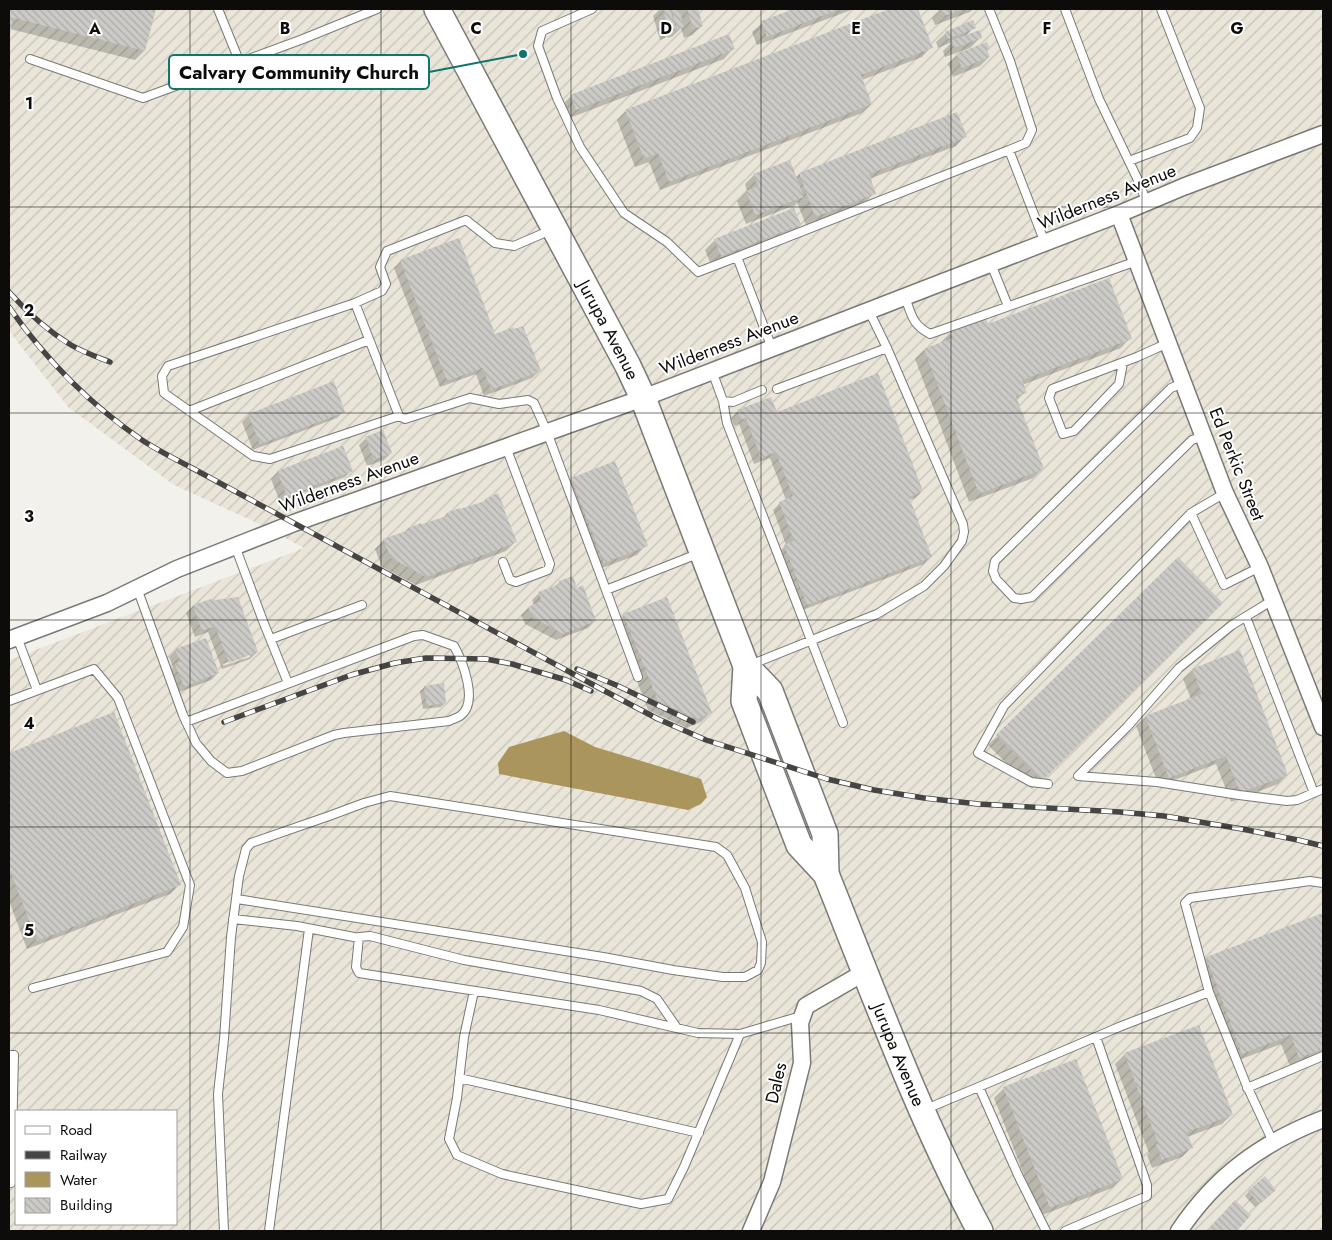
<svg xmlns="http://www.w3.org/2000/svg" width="1332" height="1240" font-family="Jost,sans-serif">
<defs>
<pattern id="industrial-furrows" width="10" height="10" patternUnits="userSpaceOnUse" patternTransform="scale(1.25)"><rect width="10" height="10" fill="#e9e5d9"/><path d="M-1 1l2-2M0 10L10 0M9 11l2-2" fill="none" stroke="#c7c3b9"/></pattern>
<pattern id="building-back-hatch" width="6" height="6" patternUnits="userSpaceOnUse" patternTransform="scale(1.25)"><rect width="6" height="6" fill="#cccac6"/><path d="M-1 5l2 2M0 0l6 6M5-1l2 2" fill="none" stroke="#aeaca9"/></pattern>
</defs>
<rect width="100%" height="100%" fill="#f3f1ec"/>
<path fill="url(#industrial-furrows)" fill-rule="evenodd" d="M9 9H1323V1231H9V660L304 548 257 523 174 485 68 407 9 331ZM16 1111H176V1224H16Z"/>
<path fill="#aa955c" d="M564 731 595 747 701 779 707 797 701 804 688 810 499 774 498 763 509 747Z"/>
<path fill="#0003" fill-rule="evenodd" d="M9 9H154L144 51 135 60 10 29 9 34Z
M660 9H696L702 26 692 35 684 38 681 28 673 36 668 38 667 36 665 38 660 40 653 16Z
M798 9H854L757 45 752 32 762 23Z
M892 9H917L931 47 922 57 862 80 871 104 862 113 660 190 649 162 635 167 617 120 626 111Z
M941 9H973L970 12 935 25 932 18Z
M974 27 965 37H981L970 48 945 57 943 51 952 42 938 48 936 42 946 33Z
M733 49 724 59 567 119 562 105 571 96Z
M988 49 986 51 989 57 980 66 953 77 948 64 957 55Z
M957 114 965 136 956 146 869 179 874 193 865 203 806 225 797 202 793 206 746 224 737 201 747 191 745 184 754 175 795 178 799 174Z
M800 225 790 234 711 265 705 250 715 240Z
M401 261 495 335 539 371 532 378 484 396 476 374 440 387 394 268Z
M988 326 1130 338 1121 348 1022 385 1025 392 1016 401 1042 469 1033 478 969 502 915 359 924 350 942 344 941 342 950 333Z
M344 411 337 418 253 450 242 422 249 415Z
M738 411 776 413 922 491 915 498 909 500 930 557 924 564 800 611 778 553 786 545 773 510 780 503 786 500 770 458 754 464 739 424 734 426 731 418Z
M366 438 391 453 384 460 367 466 359 445Z
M352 470 345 477 280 502 271 479 278 472Z
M572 479 646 545 637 555 594 571 563 489Z
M485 500 515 542 506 551 416 585 382 567 375 549 384 540 404 533 408 529 421 524V526L443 518 447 514 482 503Z
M1178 559 1221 603 1032 789 988 745Z
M560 582 577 589 595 621 588 628 556 640 525 624 521 615 528 608 534 605 532 600 539 593 554 587Z
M214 599 257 652 250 659 222 669 208 632 195 637 186 613 193 606ZM250 654V657L223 666 222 664Z
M624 615 710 713 701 722 687 728 648 710 615 624Z
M176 650 218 673 211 680 177 693 168 672 173 667 169 657Z
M1193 670 1287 774 1278 784 1231 802 1216 764 1159 786 1136 726 1146 717 1191 699 1183 679Z
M425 687 445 703 441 707 423 709 420 691Z
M113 713 179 885 170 894 27 949 9 901V754Z
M1323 914V1054L1290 1066 1281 1044 1233 1062 1197 968 1206 958Z
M1198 1026 1232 1114 1222 1124 1187 1137 1191 1148 1182 1157 1152 1168 1147 1155 1149 1153 1115 1064 1124 1055Z
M1004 1088 1121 1179 1112 1188 1040 1216 994 1098Z
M1274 1190 1255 1207 1245 1196 1249 1191Z"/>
<path fill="url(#building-back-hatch)" d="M9 9H156L145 51 14 18 9 36Z
M663 9H670L676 29 669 31Z
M671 9H679L684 27 677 29Z
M687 9H698L703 26 693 29Z
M794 9H840L767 37 761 21Z
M889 9H918L933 48 861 75 872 104 669 182 658 153 644 159 625 110Z
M941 9H964L944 16Z
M973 20 976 28 948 39 945 32Z
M980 30 982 38 954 48 952 40Z
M729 34 735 49 576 110 570 95Z
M987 42 990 49 987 50 990 57 962 68 956 54Z
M957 112 967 137 869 174 876 194 815 217 799 173Z
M790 160 804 197 755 215 746 191 758 186 753 174Z
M794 208 801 225 721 256 714 239Z
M459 238 495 334 513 327 514 329 523 326 541 371 491 390 483 368 447 381 400 260Z
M1109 278 1132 339 1022 380 1027 393 1016 396 1044 469 979 494 924 349 952 338 950 332 986 318 988 324Z
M878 373 923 491 909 497 932 557 807 605 784 545 794 541 779 502 793 496 776 452 761 458 746 418 741 420 737 410 771 397 777 412Z
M334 381 345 412 260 444 248 414Z
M383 430 392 453 374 460 365 437Z
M343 446 353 471 287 496 277 471Z
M615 461 648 546 604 563 571 478Z
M498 493 504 507H503L517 542 426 577 391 558 383 539 409 530 408 528 421 523 422 524 447 516 446 513 460 508V509L485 501V499Z
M1178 557 1223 603 1042 781 996 735Z
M573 576 577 588 583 585 596 621 563 634 532 617 528 607 542 601 538 592 560 584 559 581Z
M238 597 258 652 229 663 215 626 202 631 193 605 214 598 215 600Z
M667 597 712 713 697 719 658 701 623 614Z
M206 638 219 673 184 687 175 664 180 662 175 649Z
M1240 650 1288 775 1240 793 1226 756 1169 778 1145 716 1202 694 1192 669Z
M444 683 446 703 427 706 424 686Z
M114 712 181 885 37 941 9 868V753Z
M1323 913V1049L1299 1058 1291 1035 1242 1054 1206 957Z
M1199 1025 1233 1115 1187 1132 1193 1148 1162 1160 1156 1144 1158 1143 1124 1053Z
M1076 1059 1123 1179 1050 1208 1003 1087Z
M1265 1176 1276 1190 1260 1204 1248 1191Z
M1235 1200 1251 1215 1237 1231H1207Z"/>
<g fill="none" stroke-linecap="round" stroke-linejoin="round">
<defs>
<path id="service" d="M218 9 240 63
M592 9 542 31 538 46 557 98 580 147 624 213 667 242 698 272 737 257
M989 9 1010 61 1032 130 1026 143 1009 150
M1065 9 1099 99 1137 178 1147 203
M30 59 143 98 303 39 377 9
M1129 161 1190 138 1197 128 1200 108 1161 9
M551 230 514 246 495 243 466 220 387 251 380 267 386 284 382 291 355 303 399 416 405 419 470 398 499 404 528 400 534 403 547 432 606 590 700 553
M991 264 1008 306
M905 297C912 316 912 324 930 334L1137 261
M355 303 168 366 162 376 164 393 253 456 270 459 399 416
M772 348 737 257 1009 150 1045 243
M1123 363 1119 384 1074 431 1063 434 1049 398 1052 389 1137 357 1168 343
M712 371 723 401 733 402 762 390
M1183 383 1171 388 995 561 993 571 996 579 1014 598 1021 599 1032 597 1192 440 1204 436
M777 389 887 348
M723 401 727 423 843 723
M189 411 369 340
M1191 513 1224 585 1260 567
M235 546 263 621 288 683
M503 562 510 580 516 582 548 570 550 564 506 447
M137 588 183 715 196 743 211 761 227 773 242 771 334 735 344 733 449 721C453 719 457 718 460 716 479 703 463 662 454 646L423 635 414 636 186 722
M606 590 638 677
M1273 600 1232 625 1179 668 1127 727 1078 776 1157 782 1239 795 1287 801 1297 800 1323 789
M1246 617 1314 793
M17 637 37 690
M271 639 362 605
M750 665 877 614 924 586 944 566 962 541 964 532 963 524 887 348 869 311
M9 701 94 669 118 698 190 885 183 927 167 952 33 988
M1048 784 1031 782 978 753 1004 706 1191 513 1225 493
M233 919 297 926 359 938
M474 991 464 1037 457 1098 449 1139 457 1155 502 1174 641 1204 668 1199 684 1167 740 1034
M677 1028 657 999 641 991 464 960 370 936 359 937 356 967 359 973 599 1010 698 1033 740 1034 801 1016
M9 1055H14L11 1183H9
M459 1078 699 1133
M979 1087 1018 1175 1046 1231
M1247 1088 1323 1056
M926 1109 1000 1078 1119 1027 1209 992
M1273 1142 1246 1084 1209 992 1185 903 1190 898 1310 881 1323 883
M224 1231 218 1094 224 1039 231 937 239 876 246 849 251 843 329 816 364 803 390 796 716 847 727 855 745 888 762 942 761 963 758 970 745 977H723L673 970 603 957 237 899
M269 1231 309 929
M1065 1231 1147 1196V1185L1096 1037"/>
<path id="minor" d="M1119 214 1225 493 1260 567 1323 727
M9 640 107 603 177 569 294 523 643 398 1119 214 1183 187 1323 134
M751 1231 772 1182 802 1063 800 1023 806 1006 865 972
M1179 1231C1216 1176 1261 1143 1323 1119"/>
<g id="primary">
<path id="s1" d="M437 9 628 366 643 398 746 666 770 691 825 834 826 874C874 994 919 1117 980 1231"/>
<path d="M746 666 744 701 799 845 826 874"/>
</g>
</defs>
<use href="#service" stroke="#7b7975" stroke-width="10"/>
<use href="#minor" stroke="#7b7975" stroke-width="19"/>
<use href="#primary" stroke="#7b7975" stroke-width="28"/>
<use href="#service" stroke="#fff" stroke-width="8"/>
<use href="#minor" stroke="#fff" stroke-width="16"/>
<use href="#primary" stroke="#fff" stroke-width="25"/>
<defs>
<path id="rail" d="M9 292C27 312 48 331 71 345 83 352 97 357 110 362
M9 307C46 360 88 403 142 440 157 450 175 459 192 468L601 689 658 719 706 740 827 779 874 790 924 798 978 804 1120 812 1164 816 1242 829 1298 840 1323 846
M577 669 616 685 693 722
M224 722 351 675 395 663 426 658 486 659 512 664 566 680 591 691"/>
</defs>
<use href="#rail" stroke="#464543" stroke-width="5.5"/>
<use href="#rail" stroke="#fff" stroke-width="4" stroke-dasharray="11" stroke-linecap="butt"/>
</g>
<path fill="none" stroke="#0d0c0b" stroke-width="1" stroke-opacity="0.55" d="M190 9V1231M381 9V1231M571 9V1231M761 9V1231M951 9V1231M1142 9V1231M9 207H1323M9 413H1323M9 620H1323M9 827H1323M9 1033H1323"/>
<g text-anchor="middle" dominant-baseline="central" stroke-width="4" stroke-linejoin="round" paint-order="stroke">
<g font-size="18" fill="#0d0c0b" stroke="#fff">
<text transform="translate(1107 197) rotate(-22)">Wilderness Avenue</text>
<text stroke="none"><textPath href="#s1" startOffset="364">Jurupa Avenue</textPath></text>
<text transform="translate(729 343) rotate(-21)">Wilderness Avenue</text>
<text transform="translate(1237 464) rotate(68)">Ed Perkic Street</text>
<text transform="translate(349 482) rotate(-20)">Wilderness Avenue</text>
<text stroke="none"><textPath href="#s1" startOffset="1150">Jurupa Avenue</textPath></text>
<text transform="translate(776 1083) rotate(-77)">Dales</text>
</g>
</g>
<g font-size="16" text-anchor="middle" font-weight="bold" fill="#0d0c0b" stroke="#fff" stroke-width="4" stroke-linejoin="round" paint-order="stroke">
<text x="95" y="34">A</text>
<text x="285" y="34">B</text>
<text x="476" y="34">C</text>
<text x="666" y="34">D</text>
<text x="856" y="34">E</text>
<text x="1047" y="34">F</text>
<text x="1237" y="34">G</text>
<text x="29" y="109">1</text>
<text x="29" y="316">2</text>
<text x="29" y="522">3</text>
<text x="29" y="729">4</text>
<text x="29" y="936">5</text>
</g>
<path fill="none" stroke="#0f766e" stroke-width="2" d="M523 54L429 72"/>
<circle fill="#0f766e" stroke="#fff" stroke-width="2" cx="523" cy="54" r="5"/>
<rect fill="#fff" stroke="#0f766e" stroke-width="2" x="169" y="55" width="260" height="34" rx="5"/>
<g font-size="19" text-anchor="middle" font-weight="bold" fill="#0d0c0b">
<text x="299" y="79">Calvary Community Church</text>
</g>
<rect width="1332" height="1240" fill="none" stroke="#0d0c0b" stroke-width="20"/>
<rect x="15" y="1110" width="162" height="115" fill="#ffffff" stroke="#9e9e9d"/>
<rect x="25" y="1126" width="25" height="8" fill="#ffffff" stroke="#9e9e9d"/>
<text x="60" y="1135" font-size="15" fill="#0d0c0b">Road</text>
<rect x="25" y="1151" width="25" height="8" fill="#464543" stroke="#9e9e9d"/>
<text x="60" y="1160" font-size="15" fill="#0d0c0b">Railway</text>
<rect x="25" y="1172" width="25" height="15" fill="#aa955c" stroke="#9e9e9d"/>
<text x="60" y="1185" font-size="15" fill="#0d0c0b">Water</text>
<rect x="25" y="1198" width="25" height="15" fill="url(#building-back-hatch)" stroke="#9e9e9d"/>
<text x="60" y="1210" font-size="15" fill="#0d0c0b">Building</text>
</svg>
